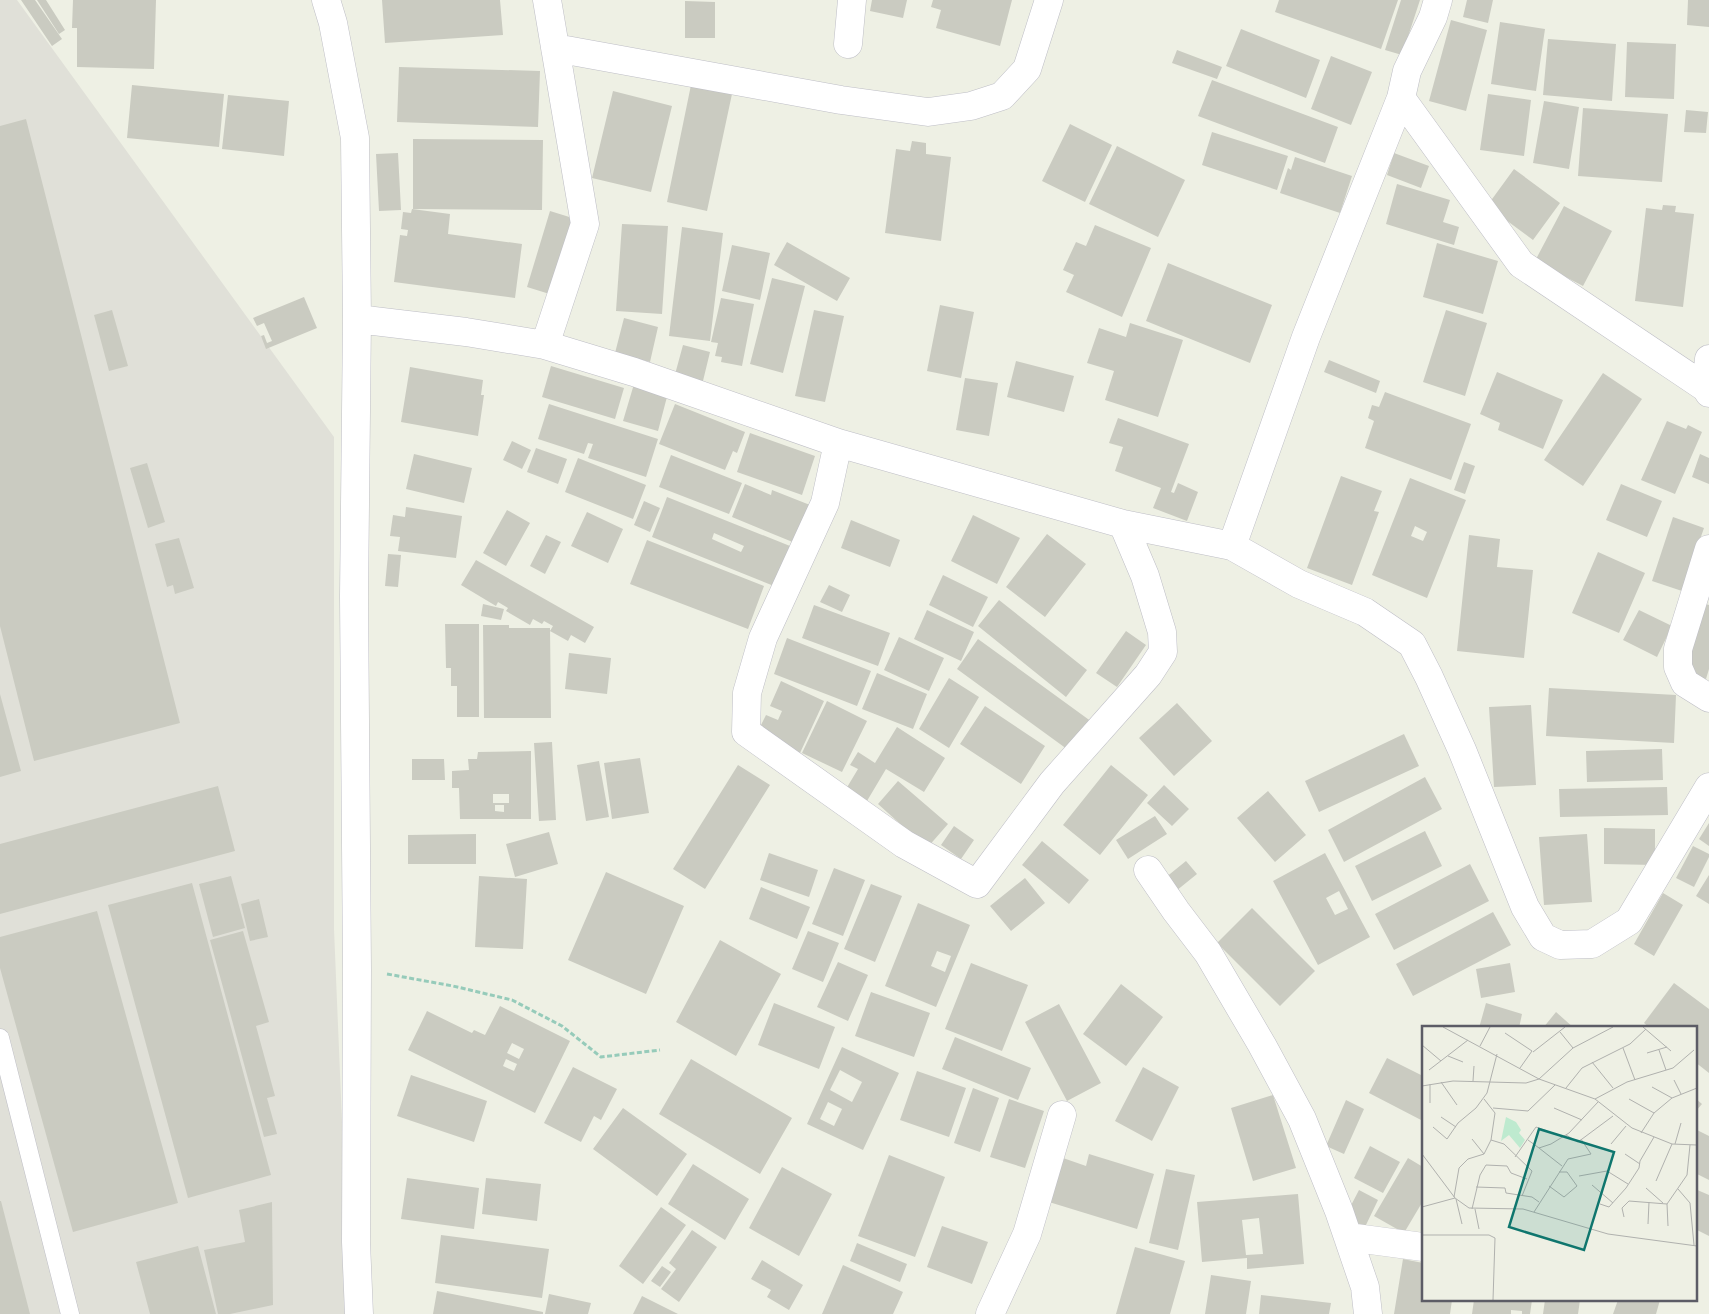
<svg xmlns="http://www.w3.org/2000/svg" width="1709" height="1314" font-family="Lato,sans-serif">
<rect width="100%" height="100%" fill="#eef0e4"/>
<path fill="#e0e0d8" d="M0 0H17L334 437V929L350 1314H0Z"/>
<path fill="#cacbc1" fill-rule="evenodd" d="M21 0H35L62 39 52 46Z
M37 0H46L65 30 59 34Z
M73 0H156L154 69 77 67V28H72Z
M382 0H500L503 35 385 43Z
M872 0H907L903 18 870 11Z
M933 0H1012L1000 46 936 28 941 10 931 7Z
M1279 0H1398L1381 49 1275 12Z
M1401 0H1420L1402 55 1385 50Z
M1467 0H1493L1488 23 1463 17Z
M1688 0H1709V27L1687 25Z
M685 1 715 2V38H685Z
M1451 20 1487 30 1466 111 1429 101Z
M1500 22 1545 29 1536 91 1491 84Z
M1241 29 1320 60 1306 98 1226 66Z
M1548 39 1616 44 1612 101 1543 95Z
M1627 42 1676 44 1674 99 1625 97Z
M1177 50 1222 67 1217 79 1172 63Z
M1331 56 1372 72 1351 125 1311 109Z
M399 67 540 71 538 127 397 122Z
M1212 80 1338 127 1325 163 1198 116Z
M132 85 224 94 219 147 127 138Z
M691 85 732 94 707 211 667 202Z
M613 91 672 106 651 192 592 178Z
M1488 94 1531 100 1524 156 1480 150Z
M228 95 289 101 284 156 222 149Z
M1544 101 1579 107 1569 169 1533 163Z
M1583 108 1668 114 1662 182 1578 176Z
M1686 110 1708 112 1706 133 1684 132Z
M26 119 180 723 34 761 0 626V126Z
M1070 124 1112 145 1085 202 1042 181Z
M1212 132 1288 156 1277 190 1202 165Z
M413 139 543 140 542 210 413 209Z
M912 141 926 143V154L951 157 941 241 885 233 896 149 910 151Z
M1117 146 1185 180 1158 237 1089 204Z
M398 153 401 210 379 211 376 154Z
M1394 153 1429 166 1421 188 1387 175Z
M1295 157 1352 176 1340 213 1280 193 1288 168 1291 170Z
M1514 169 1560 203 1533 240 1487 206Z
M1397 184 1450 200 1443 222 1459 227 1454 245 1386 224Z
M1663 205 1676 206 1675 212 1694 214 1683 307 1635 301 1646 208 1662 210Z
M1564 206 1612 231 1583 286 1535 261Z
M412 209 450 214 448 234 522 244 515 298 394 282 400 235 407 236 408 230 401 229 403 212 411 213Z
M550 211 579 220 556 296 527 287Z
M622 224 668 226 662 314 616 311Z
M1095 225 1151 248 1122 317 1066 292 1074 275 1063 270 1076 242 1086 246Z
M682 227 723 233 710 341 669 336Z
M787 242 850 278 837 301 774 265Z
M1437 243 1498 261 1483 314 1423 297Z
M732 245 770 253 760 300 722 291Z
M1168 263 1272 305 1250 363 1146 321Z
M772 278 805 286 783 373 750 364Z
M304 297 317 328 266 349 261 336 264 335 267 343 272 341 264 323 257 326 253 318Z
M721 298 754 304 742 366 721 362 722 357 715 356 718 343 711 342Z
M940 305 974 312 961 378 927 371Z
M112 310 128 366 109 371 94 315Z
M814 310 844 316 825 402 795 396Z
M1446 310 1487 323 1465 396 1423 382Z
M624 318 658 327 650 362 615 353Z
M1130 323 1183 340 1158 417 1105 400 1114 371 1087 363 1099 328 1126 337Z
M683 345 710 352 702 385 674 378Z
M1329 360 1380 381 1376 393 1324 372Z
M1016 361 1074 376 1064 412 1007 397Z
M551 366 624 388 615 419 542 397Z
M410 367 483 380 481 395H484L478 436 401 422Z
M1497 372 1563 400 1543 449 1498 430 1500 423 1480 414Z
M1603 373 1642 399 1583 486 1544 460Z
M965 378 998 383 989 436 956 430Z
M634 384 668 393 658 431 623 421Z
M1385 392 1471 424 1451 480 1365 448 1374 421 1368 418 1372 405 1379 407Z
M549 404 658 439 646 477 588 458 593 444 588 443 584 454 538 439Z
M675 404 745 432 737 453 733 451 725 470 659 444Z
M1118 418 1189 444 1171 492 1174 493 1178 483 1198 492 1187 521 1153 508 1161 488 1115 471 1123 447 1109 443Z
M1667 421 1686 429 1688 425 1702 432 1675 494 1641 480Z
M750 433 815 456 802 495 737 472Z
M512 441 531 450 522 469 503 460Z
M536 448 567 459 558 484 527 472Z
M414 454 472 468 464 503 406 489Z
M1700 454 1709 458V484L1692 477Z
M671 455 742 483 729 514 659 487Z
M578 458 646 485 633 519 565 492Z
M1464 462 1475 466 1465 494 1454 490Z
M147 463 165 522 148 528 130 468Z
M1341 476 1382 491 1374 511 1379 512 1352 585 1307 568Z
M1410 478 1466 500 1427 598 1372 575ZM1415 526 1427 532 1423 541 1411 536Z
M745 484 771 495 772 490 810 505 795 543 732 517Z
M1621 484 1662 501 1647 537 1606 520Z
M667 497 795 548 779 588 652 537ZM714 533 744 546 741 552 712 539Z
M644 501 660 508 650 532 634 525Z
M406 507 462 516 456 558 398 551 400 537 390 536 393 515 405 517Z
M507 510 530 523 506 566 483 553Z
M587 512 623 529 608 563 571 546Z
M973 515 1020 538 997 584 951 561Z
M1673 517 1704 528 1682 591 1652 581Z
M851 520 900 540 890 567 841 548Z
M1047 534 1086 564 1045 617 1006 587Z
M546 535 561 542 545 574 530 566Z
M1469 535 1500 539 1497 567 1533 570 1524 658 1457 651Z
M179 538 194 588 175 594 173 585 167 587 155 544Z
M647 540 764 586 748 629 630 584Z
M1598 552 1645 573 1619 633 1572 613Z
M388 554 401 555 398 587 385 586Z
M476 560 594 627 585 643 571 635 568 641 550 631 553 626 544 621 542 624 533 619 530 625 506 611 508 608 498 602 496 606 461 585Z
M943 575 988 597 973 627 929 605Z
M829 585 850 595 842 612 820 602Z
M999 600 1087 670 1066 697 978 626Z
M1700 602 1709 605V669L1706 679 1681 672Z
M483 604 504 609 501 620 481 616Z
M814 605 890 633 878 666 802 638Z
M927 610 974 632 961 661 914 639Z
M1639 610 1672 626 1657 657 1623 640Z
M445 624H479V717H457V686H451V668H446Z
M483 625H509V628H550L551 718H484Z
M1126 631 1146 645 1117 687 1096 673Z
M899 637 944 658 929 691 884 670Z
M787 638 871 671 857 706 774 674Z
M978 639 1092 722 1071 752 957 669Z
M569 653 611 658 607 694 565 689Z
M877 673 927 694 913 729 862 709Z
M949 678 979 697 949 748 919 729Z
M781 681 824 701 800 753 757 733 766 715 778 720 782 711 770 706Z
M1549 688 1676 695 1674 743 1546 736Z
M0 694 21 771 0 777Z
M827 701 867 721 842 772 802 753Z
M1177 703 1212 741 1174 776 1139 738Z
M1531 705 1536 785 1494 787 1489 707Z
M985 706 1045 746 1021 784 960 744Z
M897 727 945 758 924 792 886 769 864 806 843 794 858 769 850 765 858 752 875 763Z
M1404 734 1419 766 1319 812 1305 781Z
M552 742 556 820 539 821 534 743Z
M1662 749 1663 780 1587 782 1586 751Z
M531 751V819H460L459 788H452V771L469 770 468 759H477L478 752ZM493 794H509V803H493ZM495 805H504V812L495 811Z
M640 758 649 813 612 819 604 763Z
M412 759H444L445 780H412Z
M599 761 609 817 586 821 577 765Z
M738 765 770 785 705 889 673 869Z
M1111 765 1148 795 1100 855 1063 825Z
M1425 777 1442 809 1344 862 1328 830Z
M898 781 948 824 927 848 878 804Z
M1164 785 1189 809 1172 826 1147 803Z
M218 786 235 851 0 914V844Z
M1667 787 1668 815 1560 817 1559 789Z
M1268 791 1306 835 1275 862 1237 818Z
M1155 816 1167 834 1128 859 1116 840Z
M1709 823V846L1699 839Z
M954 826 974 840 961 859 941 845Z
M1604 828 1655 829V865L1604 864Z
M1425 831 1442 866 1372 901 1355 866Z
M549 832 558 864 515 877 506 844Z
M476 834V864H408V835Z
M1587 834 1592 902 1544 905 1539 837Z
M1042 841 1089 880 1069 904 1022 865Z
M1693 846 1709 854V857L1694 887 1676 878Z
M769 853 818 870 809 897 760 880Z
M1325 853 1370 937 1318 965 1273 881ZM1339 891 1348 909 1335 915 1326 898Z
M1186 861 1197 874 1176 891 1165 878Z
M1470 864 1489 901 1394 950 1375 914Z
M834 868 865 880 843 936 812 924Z
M606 872 684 906 646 994 568 960Z
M1709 875V904L1696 896Z
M231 876 245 928 213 937 199 884Z
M479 876 527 879 523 949 475 947Z
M1025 878 1045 903 1011 931 990 906Z
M192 883 271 1175 188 1198 108 905Z
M871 884 902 896 875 962 844 949Z
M761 887 810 907 797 939 749 919Z
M1663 893 1683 905 1654 956 1634 944Z
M259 899 268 937 250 941 241 904Z
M918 903 970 925 936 1007 885 986ZM937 951 951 956 945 972 931 966Z
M1252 908 1315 971 1280 1006 1217 943Z
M97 911 178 1203 73 1232 0 968V937Z
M1493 912 1511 945 1413 996 1396 964Z
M243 931 269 1022 256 1026 275 1096 267 1098 277 1134 264 1137 210 940Z
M808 931 839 943 823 982 792 969Z
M720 940 781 974 736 1056 676 1022Z
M838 962 868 975 848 1021 817 1007Z
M971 963 1028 985 1002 1051 945 1029Z
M1510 963 1515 992 1481 998 1476 969Z
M1674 983 1709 1009V1073L1695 1062V1028H1650L1644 1023Z
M1121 984 1163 1017 1126 1066 1083 1034Z
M871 992 930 1013 914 1057 855 1036Z
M774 1003 835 1027 819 1069 758 1045Z
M1486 1003 1522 1014 1519 1028H1479Z
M1059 1004 1101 1083 1067 1101 1025 1022Z
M500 1006 570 1041 535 1113 408 1050 427 1011 472 1033 474 1030 485 1035ZM512 1043 524 1049 519 1059 507 1053ZM506 1059 517 1064 514 1071 503 1066Z
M1556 1012 1574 1028H1543Z
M955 1037 1031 1068 1018 1100 942 1069Z
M842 1047 899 1073 863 1150 807 1124ZM840 1070 862 1082 852 1102 830 1090ZM828 1102 842 1109 834 1126 820 1119Z
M1387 1058 1423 1076V1121L1369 1093Z
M691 1059 792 1118 760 1174 659 1114Z
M573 1067 617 1089 601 1120 594 1116 581 1142 544 1123Z
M1143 1067 1179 1087 1152 1141 1115 1121Z
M917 1071 966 1088 949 1137 900 1120Z
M411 1075 487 1101 474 1142 397 1116Z
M973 1088 999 1098 980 1152 954 1143Z
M1273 1095 1296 1168 1253 1181 1231 1108Z
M1695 1098 1702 1104 1695 1112Z
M1009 1099 1044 1111 1025 1168 990 1157Z
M1346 1100 1364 1109 1344 1154 1326 1146Z
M623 1108 687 1154 657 1196 593 1149Z
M1695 1129 1709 1136V1180L1695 1173Z
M1370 1146 1400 1162 1383 1193 1354 1178Z
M1089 1154 1154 1174 1137 1229 1049 1202 1063 1158 1086 1166Z
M889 1155 945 1177 915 1257 858 1236Z
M1408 1158 1423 1167V1201L1404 1233 1374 1216Z
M693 1164 749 1199 725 1240 668 1204Z
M782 1167 832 1194 799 1256 749 1228Z
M1166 1169 1195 1175 1178 1250 1149 1243Z
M407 1178 479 1188 474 1229 401 1219Z
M486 1178 541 1184 537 1221 482 1214Z
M1695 1189 1709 1195V1236L1695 1229Z
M1359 1190 1378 1200 1365 1227 1345 1217Z
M1298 1194 1304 1264 1247 1269V1258L1202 1262 1197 1202ZM1259 1218 1263 1254 1246 1255 1242 1220Z
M0 1201H1L30 1314H0Z
M272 1202 273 1305 230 1314H218L204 1250 245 1242 239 1210Z
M661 1207 686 1225 643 1284 619 1266Z
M942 1226 988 1242 972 1284 927 1267Z
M692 1230 717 1247 679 1302 661 1289 676 1269 669 1263Z
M441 1235 549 1249 542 1298 435 1283Z
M857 1243 907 1264 900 1282 850 1261Z
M198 1246 216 1314H150L136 1262Z
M1135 1247 1185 1261 1170 1314H1116Z
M1403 1259 1423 1263V1300H1452L1450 1314H1394Z
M762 1260 803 1285 789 1310 767 1297 771 1290 751 1279Z
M843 1265 903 1292 893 1314H822Z
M662 1266 671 1272 660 1287 651 1281Z
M1211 1275 1251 1281 1246 1314H1205Z
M437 1291 543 1312V1314H433Z
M549 1294 591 1303 588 1314H545Z
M1261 1295 1331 1303 1329 1314H1259Z
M642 1296 678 1314H633Z
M1474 1300H1532L1530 1314H1522V1311L1511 1310V1314H1472Z
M1545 1300H1580L1578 1314H1543Z
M1618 1300H1660L1656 1314H1613Z"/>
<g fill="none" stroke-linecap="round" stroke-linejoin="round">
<defs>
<path id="service" d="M0 1038 70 1314"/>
<path id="minor" d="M326 0 333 23 355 138 357 319 354 597 357 969 356 1242 359 1314
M1438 0 1433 17 1407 71 1401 98 1521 264 1706 388 1709 393
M848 44 852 0
M555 48 841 100 928 112 971 106 1002 96 1027 69 1049 0
M357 319 466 332 545 345 634 372 838 443 1123 524 1232 546 1299 584 1365 612 1412 644 1429 677 1462 750 1525 907 1543 937 1560 945 1592 944 1629 921 1709 787
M545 345 585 224 547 0
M1706 388 1709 359
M838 443 825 503 763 638 747 693 746 732 904 844 977 884 1052 783 1148 675 1163 652 1162 632 1145 576 1123 524
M1232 546 1306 337 1401 98
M1709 549 1678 649V667L1685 683 1709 698
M1148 870 1176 911 1208 953 1262 1045 1302 1119 1339 1211 1365 1287 1368 1314
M1348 1237 1423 1247
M990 1314 1027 1234 1062 1115"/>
</defs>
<use href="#service" stroke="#bebec6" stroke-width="19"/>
<use href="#minor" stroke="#bebec6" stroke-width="29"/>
<path stroke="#96cbba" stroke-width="3" stroke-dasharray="5 2.5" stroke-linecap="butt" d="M387 974 453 986 512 1000 562 1026 601 1057 660 1050"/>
<use href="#service" stroke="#fff" stroke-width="18"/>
<use href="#minor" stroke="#fff" stroke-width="28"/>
</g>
<g transform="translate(1422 1026)">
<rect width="275" height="275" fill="#eef0e4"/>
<path d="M84 91 94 96 99 104 97 107 103 114 98 122 87 109 79 115Z" fill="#beeacf"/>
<path fill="none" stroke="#b0b1ae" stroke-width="1" d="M21 1 117 53 173 73 210 102 250 118 275 119M221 1 249 25M138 6 151 22M83 7 110 25 98 42M0 19 19 35M58 20 68 1M201 22 213 54M237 24 244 44M111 26 143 1M225 27 245 21M26 30 41 36M170 36 191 62M7 44 46 14M252 54 259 68M51 55 52 40M19 56 35 79M0 60 31 55 104 57 117 53 151 22 191 1M230 61 250 72M144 62 160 42 208 18 224 3M173 73 205 56 251 42 272 24M207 73 232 87M8 77V58M71 82 106 85 133 59M132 82 160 94M19 91 34 101M11 101 25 113 36 97 54 82 65 67 75 28M219 107 232 87 250 72 275 62M144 109 156 116 191 90M50 113 62 128M69 114 82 118 110 145 100 170M106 114 117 122 129 118 147 107 176 76M189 118 204 100M253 118 259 97M117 122 140 140M0 128 33 172 47 182 101 183 186 208 275 220M203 128 218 138M93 131 114 101 139 110M157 150 185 145 206 158M234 155 250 118M170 159 191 177M127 160 142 171 155 160 145 146H137M54 161 83 162 84 167 110 171 117 176M224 162 241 177M256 163 268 177 272 219M32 171 37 142 46 133 62 128 69 114 73 87 62 73M34 173 40 198M178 178 187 181 204 162 217 142 218 135 232 111M0 181 33 172M50 183 58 149 64 139 85 140 89 147 105 153M53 183 57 203M112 186 146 133 169 128 159 113M202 191 200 182 207 175 245 178M226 198 227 176M246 200 245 178 265 149 268 119M0 209H67L73 212 71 274"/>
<path fill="#0f766e" fill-opacity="0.15" stroke="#0f766e" stroke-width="2.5" d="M117 103 192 126 162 224 87 201Z"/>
<rect width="275" height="275" fill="none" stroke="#5c5c66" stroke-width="2.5"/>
</g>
</svg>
